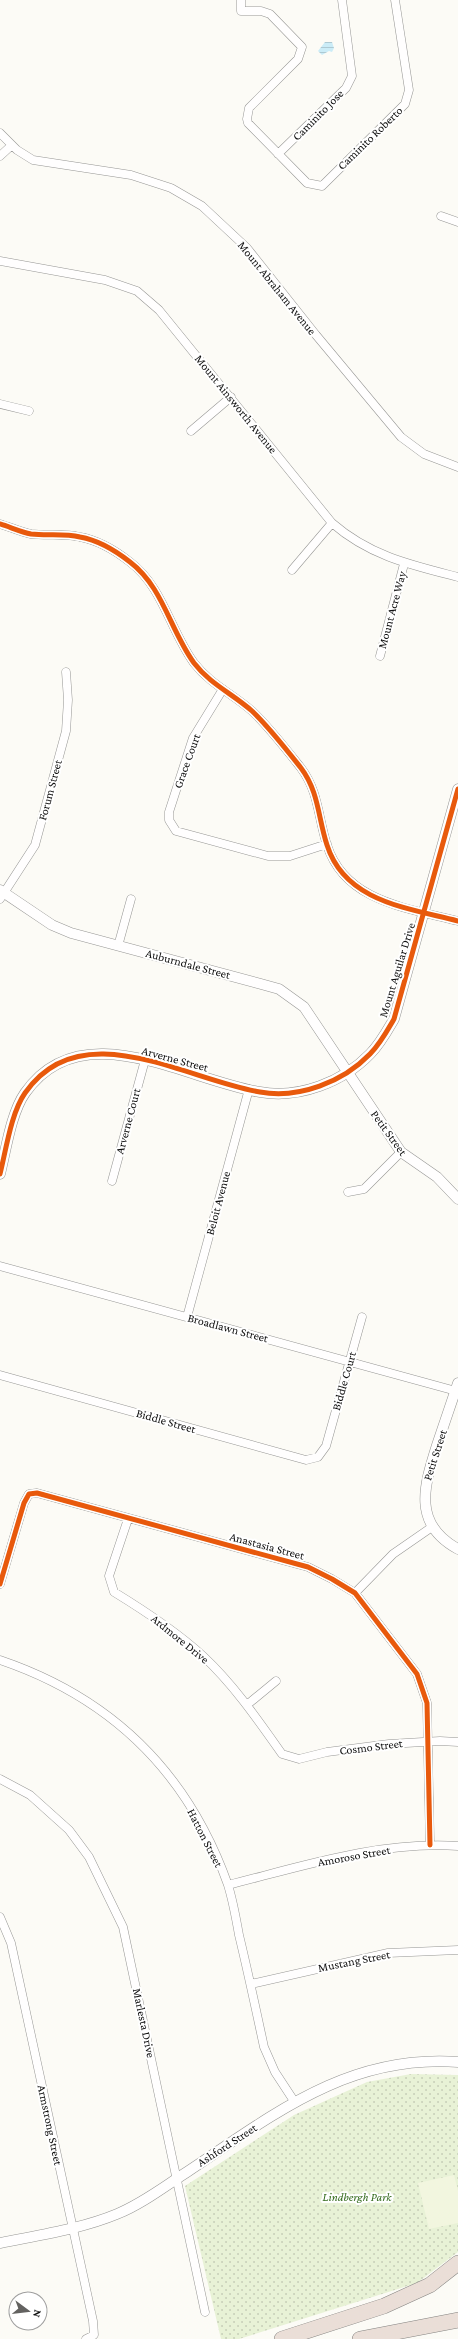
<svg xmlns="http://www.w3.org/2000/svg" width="458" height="2339" font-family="'Crimson Pro',serif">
<defs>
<pattern id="park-dots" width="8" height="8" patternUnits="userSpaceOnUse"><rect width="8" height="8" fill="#e8f2d6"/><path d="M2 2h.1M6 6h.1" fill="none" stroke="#c6ceb7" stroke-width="1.8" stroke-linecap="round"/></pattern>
<pattern id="water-rules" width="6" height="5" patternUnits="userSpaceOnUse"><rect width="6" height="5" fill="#cbecf7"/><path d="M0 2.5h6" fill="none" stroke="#adc9d3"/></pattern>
</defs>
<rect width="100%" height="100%" fill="#fcfbf6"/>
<path fill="url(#park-dots)" d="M411 2074 458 2075V2252L417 2283 239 2339H221L185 2186 294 2115 367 2082Z"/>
<path fill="#f2f6df" d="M454 2175 458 2191V2223L429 2229 418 2183Z"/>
<path fill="url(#water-rules)" d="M325 42H332L334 48 332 52 329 51 322 55 318 51Z"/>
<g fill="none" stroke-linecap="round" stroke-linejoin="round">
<defs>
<path id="minor" d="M241 0V11H261L270 14 302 47 298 59 249 108 247 119 248 123 307 183 322 186 405 104 409 90 395 0
M0 133 17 150 33 160 131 175 171 188 202 206 247 248 316 335 401 437 424 454 458 467
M278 154 346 88 352 76 342 0
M0 156 12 145
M441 216 458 222
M0 261 105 280 137 291 159 310 332 523C370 556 411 565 458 577
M0 404 29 411
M191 431 231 397
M0 524C10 527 21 532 31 534 47 536 64 533 80 537 97 540 116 551 130 562 163 587 170 630 194 663 210 684 233 694 252 711 269 727 286 749 301 768 319 792 318 818 327 845 345 902 408 908 458 921
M292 570 332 523
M380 656 404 564
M223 689 193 738 169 812V820L176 831 268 856H290L327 844
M0 899 35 845 66 731 68 700 66 672
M118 946 131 899
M112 1181 145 1060
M348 1192 364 1189 401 1152
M0 1266 456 1391
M187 1317 249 1089
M0 1375 306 1460 318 1457 326 1446 362 1317
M128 1519 109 1576 114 1592C145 1611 176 1631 203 1656 234 1685 258 1720 282 1754L299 1759 327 1752 389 1744 440 1741 458 1742
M0 1584 24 1503 29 1494 37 1493 308 1567 332 1579 355 1593 417 1674 427 1703 430 1845
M355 1593 393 1554 432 1527
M0 1660C112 1698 188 1772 228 1885 233 1901 236 1918 239 1935 248 1972 256 2010 264 2047L275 2072 294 2101
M248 1704 276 1681
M0 1779 30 1795 69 1830 89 1857 123 1927 205 2312
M228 1885C303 1866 379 1841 458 1846
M0 1917 11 1943 93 2321 94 2335 86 2339
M251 1984 388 1953 458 1950"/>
<path id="tertiary" d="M0 890 52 925 71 933 261 984 279 989 304 1007 401 1152 437 1177 458 1199
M0 1174C6 1150 11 1113 25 1093 81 1012 186 1080 260 1092 299 1099 343 1082 370 1054 380 1044 387 1031 394 1019L458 789
M458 1383C451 1404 444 1424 437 1445 424 1486 412 1524 458 1549
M0 2243C39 2235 81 2229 117 2214 142 2204 165 2186 187 2172 273 2115 348 2054 458 2062"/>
<path id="motorway" d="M282 2339 384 2306 430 2285 458 2263
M360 2339 458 2320"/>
</defs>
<use href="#minor" stroke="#969694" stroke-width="9"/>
<use href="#tertiary" stroke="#969694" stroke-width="11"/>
<use href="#motorway" stroke="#848381" stroke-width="16"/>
<use href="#minor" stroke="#fffefe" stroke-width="8"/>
<use href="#tertiary" stroke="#fffefe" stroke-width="10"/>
<use href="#motorway" stroke="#eaded7" stroke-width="15"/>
<defs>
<path id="cycleway" d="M0 524C10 527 21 532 31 534 47 536 64 533 80 537 97 540 116 551 130 562 163 587 170 630 194 663 210 684 233 694 252 711 269 727 286 749 301 768 319 792 318 818 327 845 345 902 408 908 458 921
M0 1174C6 1150 11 1113 25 1093 81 1012 186 1080 260 1092 299 1099 343 1082 370 1054 380 1044 387 1031 394 1019L458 789
M0 1584 24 1503 29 1494 37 1493 308 1567 332 1579 355 1593 417 1674 427 1703 430 1845"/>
</defs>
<use href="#cycleway" stroke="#fff" stroke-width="8"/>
<use href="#cycleway" stroke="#e8590c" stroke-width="5"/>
</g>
<g text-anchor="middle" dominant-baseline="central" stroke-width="4" stroke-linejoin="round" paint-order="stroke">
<g font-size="12" fill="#101010" stroke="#fff">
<text transform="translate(318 115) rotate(-45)">Caminito Jose</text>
<text transform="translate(370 138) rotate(-44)">Caminito Roberto</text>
<text transform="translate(277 288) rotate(51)">Mount Abraham Avenue</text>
<text transform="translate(236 404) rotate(51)">Mount Ainsworth Avenue</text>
<text transform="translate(392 610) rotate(-75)">Mount Acre Way</text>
<text transform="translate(187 761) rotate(-70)">Grace Court</text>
<text transform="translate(50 790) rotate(-75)">Forum Street</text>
<text transform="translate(188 964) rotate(15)">Auburndale Street</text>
<text transform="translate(397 970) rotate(-73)">Mount Aguilar Drive</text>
<text transform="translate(175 1059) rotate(15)">Arverne Street</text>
<text transform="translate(128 1121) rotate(-75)">Arverne Court</text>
<text transform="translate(389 1133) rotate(54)">Petit Street</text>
<text transform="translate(218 1203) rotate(-75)">Beloit Avenue</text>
<text transform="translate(228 1328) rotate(15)">Broadlawn Street</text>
<text transform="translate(344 1381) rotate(-74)">Biddle Court</text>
<text transform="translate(166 1421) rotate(16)">Biddle Street</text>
<text transform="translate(435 1455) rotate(-72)">Petit Street</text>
<text transform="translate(267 1546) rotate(15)">Anastasia Street</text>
<text transform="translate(180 1639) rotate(39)">Ardmore Drive</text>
<text transform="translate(371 1747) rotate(-7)">Cosmo Street</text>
<text transform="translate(205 1838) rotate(63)">Hatton Street</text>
<text transform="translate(354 1856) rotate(-10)">Amoroso Street</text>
<text transform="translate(354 1961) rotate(-11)">Mustang Street</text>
<text transform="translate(144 2023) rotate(78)">Marlesta Drive</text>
<text transform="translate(50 2125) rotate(78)">Armstrong Street</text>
<text transform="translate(227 2145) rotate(-33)">Ashford Street</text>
</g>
<g font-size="12" font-style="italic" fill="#346b1d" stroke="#fff">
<text x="357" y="2197">Lindbergh Park</text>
</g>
</g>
<g transform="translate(28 2311) rotate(105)"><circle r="19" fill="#ffffff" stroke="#9f9f9f"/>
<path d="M0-3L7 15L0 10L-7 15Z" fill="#636260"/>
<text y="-6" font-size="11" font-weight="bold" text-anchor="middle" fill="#101010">N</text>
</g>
</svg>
